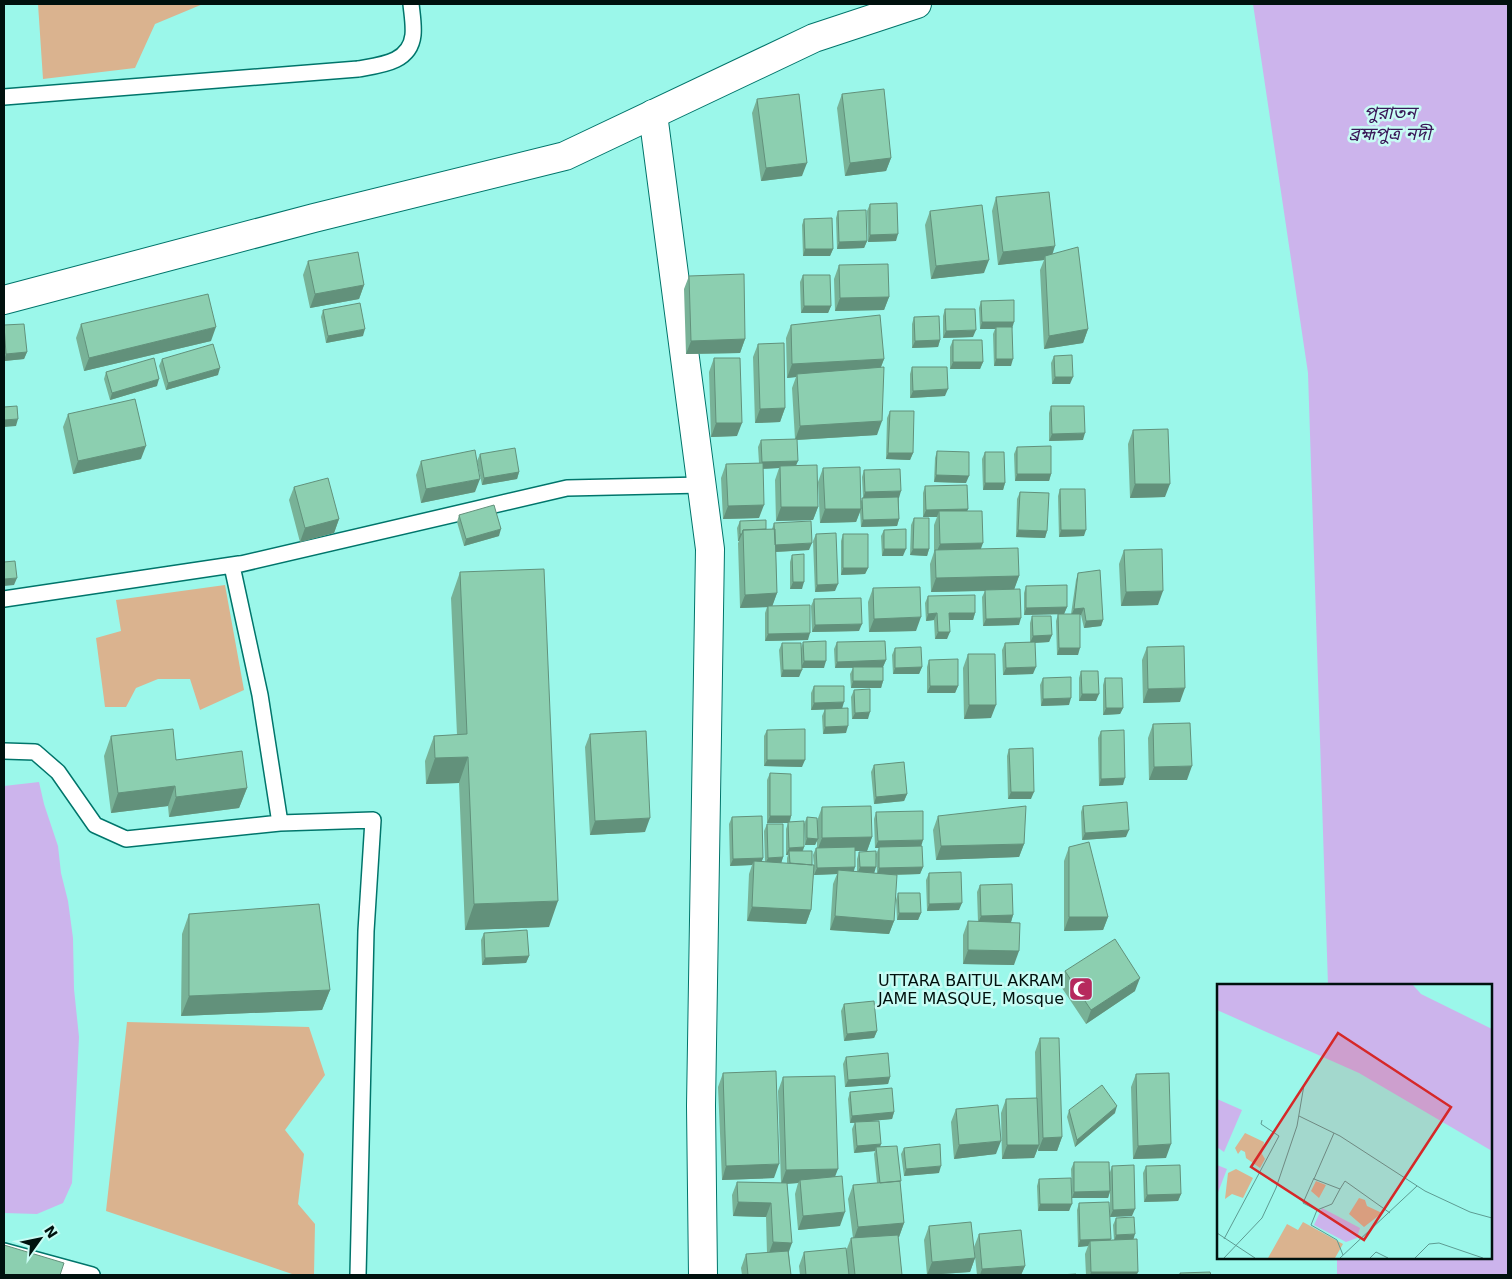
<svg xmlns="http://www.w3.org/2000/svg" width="1512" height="1279" font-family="'DejaVu Sans','Noto Sans Bengali',sans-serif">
<rect width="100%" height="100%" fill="#9bf7ea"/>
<path fill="#dab38f" d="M38 4H203L155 24 135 68 43 79Z
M225 585 244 690 200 710 190 679H158L136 688 126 707H105L96 638 121 631 116 600Z
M127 1022 309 1027 325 1075 285 1130 304 1154 298 1204 315 1224 314 1275H295L106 1211Z"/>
<path fill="#ccb4ec" d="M1253 4H1508V1275H1337V1258H1491V985H1328L1308 373Z
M39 782 44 804 58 846 61 873 68 901 73 938 74 989 79 1037 72 1183 63 1203 37 1214 4 1213V786Z"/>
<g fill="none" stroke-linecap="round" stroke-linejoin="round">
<defs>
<path id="lane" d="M4 97 358 69C380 65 410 63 413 35 414 25 412 14 411 4
M4 599 239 564
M4 751 35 752 58 772 95 825 126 839 280 823
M4 1251 92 1275
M358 1275 366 931 373 820 280 823 260 695 232 566 567 488 702 485"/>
<path id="street" d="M653 114 710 549 701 1106 703 1275"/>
<path id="secondary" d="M4 300 314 218 565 156 814 38 917 4"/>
</defs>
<use href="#lane" stroke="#00756b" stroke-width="18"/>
<use href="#street" stroke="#00756b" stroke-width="30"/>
<use href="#secondary" stroke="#00756b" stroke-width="30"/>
<use href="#lane" stroke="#fff" stroke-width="15"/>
<use href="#street" stroke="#fff" stroke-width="28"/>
<use href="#secondary" stroke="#fff" stroke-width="28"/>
</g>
<path fill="#78b297" d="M842 94 891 158 886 171 845 176 837 108Z
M757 99 802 176 761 181 752 113Z
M996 197 1052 254 1088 329 1083 343 1044 349 1040 270 1044 260 998 265 992 211Z
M870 204 896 241 868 242 867 211Z
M838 211 867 241 864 248 837 249 836 218Z
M930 211 984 273 931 279 925 225Z
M804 219 833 249 830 256H803L802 225Z
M308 261 364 285 359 299 310 308 303 275Z
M839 265 889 297 884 310 835 311 834 279Z
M803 275 831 306 828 313H801L800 282Z
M689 276 745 339 740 353 686 354 684 289Z
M981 301 1012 328 1011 366H994L993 334 995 329H980L979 308Z
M945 309 973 337 943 338V316Z
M323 310 363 336 326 343 321 317Z
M914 317 940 340 938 347 912 348V324Z
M81 324 211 341 84 371 76 338Z
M4 325 27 352 24 359 4 361Z
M791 325 884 359 881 367 877 435 797 440 796 466 818 507 813 520 776 521 775 480 779 468 763 469 759 518 723 519 721 478 726 464 759 463 758 447 761 440 795 439 792 388 796 377 787 378 786 338Z
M953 340 983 362 980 369H950V347Z
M758 344 785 408 780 422 755 423 753 357Z
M1054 356 1070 384H1052L1051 363Z
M714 358 737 436 711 437 709 372Z
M162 359 218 375 166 390 159 366Z
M912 367 945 396 910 398V374Z
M106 372 157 386 110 400 104 379Z
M1051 406 1083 440 1049 441V413Z
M890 411 913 453 910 460 886 459 887 418Z
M68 414 141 459 73 474 63 427Z
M1133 430 1165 497 1130 498 1128 444Z
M1017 447 1051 474 1049 481H1015L1014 454Z
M937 451 966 483 934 482 935 458Z
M985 452 1005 483 1003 490H983L982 459Z
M480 454 519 472 517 479 482 485 477 461Z
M421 461 475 492 421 503 416 475Z
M823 468 861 501 863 498 862 477 864 470 899 498V519L897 526 861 527 860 512 856 522 820 523 818 482Z
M925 486 968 509 967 511 981 549 1019 576 1014 589 1019 625 983 626 982 597 985 591 931 592 930 564 934 552V525L937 517H923V493Z
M294 487 339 519 334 533 300 542 289 500Z
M1060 489 1084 536 1059 537 1058 496Z
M1020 492 1047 531 1045 538 1016 537 1017 499Z
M459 515 499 536 464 546 457 522Z
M914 518 929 549 927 556 910 555 911 525Z
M740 521 766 529H772L774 523 809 550 776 552 777 593 772 606 808 640 765 641V613L767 607 740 608 738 543 739 541H738L737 528Z
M884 530 903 556H882L881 536Z
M816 534 835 591 815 592 813 541Z
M843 534 868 568 865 574 841 575V541Z
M1124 550 1158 605 1121 606 1119 564Z
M792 555 802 589H790V562Z
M460 572 549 927 465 930 459 783 426 784 425 761 434 736 457 735 451 598Z
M1078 573 1103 620 1101 626 1084 628 1081 615H1080L1078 655H1057L1056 621 1058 614H1071L1076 580Z
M1026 586 1067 607 1064 614 1024 615V593Z
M873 588 916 631 869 632 868 602Z
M928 596 975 613 973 620H949L947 639H935L934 620 926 621 925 603Z
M814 599 859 631 812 632 811 606Z
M1032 616 1052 635 1049 642 1035 643 1033 674 1003 675 1002 650 1005 643 1030 642V623Z
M803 642 824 668H801L799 677H781L779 650 782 643 801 649Z
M837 642 886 660 883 667V681L881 688H851L850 674 853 668H835L834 649Z
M1147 647 1180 702 1143 703 1142 660Z
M895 648 922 667 919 674H893L892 655Z
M968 654 991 718 964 719 963 668Z
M929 660 958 686 955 693H927V667Z
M1081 671 1096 701H1079V678Z
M1043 678 1069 705 1041 706 1040 685Z
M1105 678 1123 708 1120 714 1103 715V685Z
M814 686 842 708 846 733 823 734 822 716 825 709 811 710V693Z
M854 690 868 719H852L851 697Z
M1153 724 1187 780H1149L1148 738Z
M767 730 802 767 764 766V736Z
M1101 731 1123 785 1099 786 1098 738Z
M590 734 645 832 590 835 585 747Z
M111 736 176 760 247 788 239 808 169 817 168 806 111 813 104 756Z
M1009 749 1031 799H1008L1007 756Z
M874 765 907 794 904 801 874 804 871 772Z
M770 773 791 816 790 822 804 847 803 851 812 865H814L813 855 816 848H817V839L815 845H805L804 824 807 817 817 821 822 807 872 837 867 851H855L854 871 857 872V859L859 852 874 873H877L876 854 879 848H875L874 819 876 812 921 846 923 867 920 874 896 875 894 921 889 934 830 930 833 884 837 874 814 875V865L811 910 806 924 747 921 749 874 752 865 730 866 729 824 732 817 763 858 762 861 765 862 764 831 767 824 783 857 781 863H787V858L788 855H786V829L788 823H767V780Z
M1083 806 1126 837 1082 840 1081 812Z
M938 816 1024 844 1019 857 936 860 933 830Z
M1069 847 1108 917 1103 930 1064 931V861Z
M929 873 959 910 927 911 926 880Z
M980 885 1013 915 1011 922 1014 965 963 964V935L968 921 978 922 977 892Z
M898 893 921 913 918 920H897L896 900Z
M189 914 330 990 322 1010 181 1016 182 934Z
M484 933 529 956 526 963 482 965 481 940Z
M1065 971 1135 991 1086 1024 1060 985Z
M844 1004 877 1031 874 1038 844 1041 841 1011Z
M1040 1038 1062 1137 1057 1151H1038V1148L1034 1158 1002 1159 1001 1113 1006 1099 1036 1098 1035 1052Z
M846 1057 890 1077 888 1084 845 1087 843 1064Z
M723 1073 774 1178 722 1180 718 1087Z
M1136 1074 1166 1158 1133 1159 1131 1087Z
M783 1077 835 1177 840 1226 798 1230 795 1194 798 1183 787 1184 789 1253 791 1275H742L741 1268 746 1254 767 1253 766 1217 733 1216 732 1195 737 1182 781 1183 778 1091Z
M850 1092 894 1112 892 1119 850 1123 848 1099Z
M956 1109 996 1154 954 1159 951 1122Z
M1069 1110 1115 1113 1075 1147 1067 1117Z
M855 1122 880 1147 900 1183 904 1223 899 1237H898L902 1275H800L799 1266 804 1252 846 1251 851 1238H853L848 1199 853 1185 877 1183 874 1154 875 1151 854 1153 852 1129Z
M904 1148 939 1173 904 1176 901 1154Z
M1074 1162 1110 1172 1112 1166 1132 1216 1110 1217V1192L1108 1198H1072L1069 1211H1038L1037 1186 1039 1179 1072 1197 1071 1169Z
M1146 1166 1181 1194 1178 1201 1144 1202 1143 1173Z
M1079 1203 1110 1240H1114L1113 1225 1116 1218 1133 1240 1138 1272 1137 1275H1086L1085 1254 1088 1246 1078 1247 1077 1210Z
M929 1226 975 1258 970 1272 927 1275 924 1240Z
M979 1234 1025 1266 1021 1275H977L974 1247Z"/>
<path fill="#62917b" d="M891 158 886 171 845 176 850 163Z
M807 163 802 176 761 181 766 168Z
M898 234 896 241 868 242 870 235Z
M867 241 864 248 837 249 839 242Z
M1055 246 1051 259 1045 256 1044 260 998 265 1003 252Z
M805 249H833L830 256H803Z
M989 260 984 273 931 279 936 266Z
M364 285 359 299 310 308 315 294Z
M889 297 884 310 835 311 840 298Z
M804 306H831L828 313H801Z
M982 322H1014L1012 329 996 327 995 329H980Z
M216 327 211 341 84 371 89 358Z
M365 329 363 336 326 343 328 336Z
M1088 329 1083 343 1044 349 1049 336Z
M976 330 973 337 943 338 946 331Z
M745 339 740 353 686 354 691 341Z
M940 340 938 347 912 348 915 341Z
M27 352 24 359 4 361 6 354Z
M884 359 879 372 797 374 796 377 787 378 792 364Z
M996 359H1013L1011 366H994Z
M953 362H983L980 369H950Z
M220 368 218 375 166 390 168 383Z
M1055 377H1073L1070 384H1052Z
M159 379 157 386 110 400 112 393Z
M948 389 945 396 910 398 913 391Z
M785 408 780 422 755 423 760 409Z
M18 419 16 426 4 427V420Z
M882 421 877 435 795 440 800 426Z
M716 423H742L737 436 711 437Z
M1085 433 1083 440 1049 441 1052 434Z
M146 446 141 459 73 474 78 461Z
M888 453H913L910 460 886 459Z
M798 461 795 468 780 466 779 468 759 469 762 462Z
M519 472 517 479 482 485 484 478Z
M1017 474H1051L1049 481H1015Z
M936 475 969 476 966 483 934 482Z
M480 479 475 492 421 503 426 489Z
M985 483H1005L1003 490H983Z
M1135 484H1170L1165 497 1130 498Z
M901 491 899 498 863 499 865 492Z
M764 505 759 518 723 519 728 506Z
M781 507H818L813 520 776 521Z
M825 509H861L856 522 820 523Z
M968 509 965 516 939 511 937 517H923L926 510Z
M339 519 334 533 300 542 305 528Z
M899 519 897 526 861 527 863 520Z
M501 529 499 536 464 546 466 539Z
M1018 530 1047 531 1045 538 1016 537Z
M1061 530H1086L1084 536 1059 537Z
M740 534H742L739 541H738Z
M812 543 809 550 773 552 775 545Z
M983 543 978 557 935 556 940 544Z
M884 549H906L903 556H882Z
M913 549H929L927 556 910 555Z
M843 568H868L865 574 841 575Z
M1019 576 1014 590 931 592 936 578Z
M17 578 14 585 4 586V579Z
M793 582H804L802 589H790Z
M838 584 835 591 815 592 817 585Z
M1163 591 1158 605 1121 606 1126 592Z
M777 593 772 607 740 608 745 595Z
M1067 607 1064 614 1024 615 1026 608Z
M1084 608 1081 615 1071 616 1074 609Z
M937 613 934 620 926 621 928 614Z
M949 613H975L973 620H946Z
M921 617 916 631 869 632 874 619Z
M1021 618 1019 625 983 626 986 619Z
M1103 620 1101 626 1084 628 1086 621Z
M862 624 859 631 812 632 815 625Z
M938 632H950L947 639H935Z
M810 633 808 640 765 641 768 634Z
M1052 635 1049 642 1030 643 1033 636Z
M1059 648H1080L1078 655H1057Z
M886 660 883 667 835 668 837 662Z
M804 661H826L824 668H801Z
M922 667 919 674H893L895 668Z
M1036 667 1033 674 1003 675 1006 668Z
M783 670H802L799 677H781Z
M853 681H883L881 688H851Z
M930 686H958L955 693H927Z
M1185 688 1180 702 1143 703 1148 689Z
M1082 694H1099L1096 701H1079Z
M1071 698 1069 705 1041 706 1043 699Z
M844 702 842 709 811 710 814 703Z
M969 705H996L991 718 964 719Z
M1106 708H1123L1120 714 1103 715Z
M870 712 868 719H852L855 713Z
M848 726 846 733 823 734 825 727Z
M468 757 459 783 426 784 435 758Z
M767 760H805L802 767 764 766Z
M1192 766 1187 780H1149L1154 767Z
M1125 778 1123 785 1099 786 1101 779Z
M175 786 168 806 111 813 118 793Z
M247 788 239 808 169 817 176 797Z
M1011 792H1034L1031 799H1008Z
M907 794 904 801 874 804 876 797Z
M770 816H791L789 823 788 822V823H767Z
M650 818 645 832 590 835 595 821Z
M1129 830 1126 837 1082 840 1085 833Z
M872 837 867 851H817L822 838Z
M807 838 818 839 815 845H805Z
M923 840 921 847 875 848 878 841Z
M1024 844 1019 857 936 860 941 846Z
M804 847 801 854 789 851 788 855H786L789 848Z
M783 857 781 864H765L768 858Z
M763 858 760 865 754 861 752 865 730 866 733 859Z
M855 867 853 874 838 870 837 874 814 875 817 868Z
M860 867H876L874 874H857Z
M923 867 920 874 877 875 879 868Z
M558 901 549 927 465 930 474 904Z
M962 903 959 910 927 911 929 904Z
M752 907 811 910 806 924 747 921Z
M899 913H921L918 920H897Z
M1013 915 1011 922 978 923 981 916Z
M835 916 894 921 889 934 830 930Z
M1069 917H1108L1103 930 1064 931Z
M968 950 1019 951 1014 965 963 964Z
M529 956 526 963 482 965 485 958Z
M1140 978 1135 991 1086 1024 1091 1010Z
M330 990 322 1010 181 1016 189 996Z
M877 1031 874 1038 844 1041 847 1034Z
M890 1077 888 1084 845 1087 848 1080Z
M1117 1106 1115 1113 1075 1147 1077 1140Z
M894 1112 892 1119 850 1123 852 1116Z
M1062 1137 1057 1151H1038L1043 1138Z
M1001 1141 996 1154 954 1159 959 1145Z
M881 1144 879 1151 876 1147 875 1151 854 1153 857 1146Z
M1171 1144 1166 1158 1133 1159 1138 1146Z
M1007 1145H1039L1034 1158 1002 1159Z
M779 1164 774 1178 722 1180 726 1166Z
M941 1166 939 1173 904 1176 906 1169Z
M838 1169 833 1182 800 1180 798 1183 781 1184 786 1170Z
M1110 1191 1108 1198H1072L1074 1192Z
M1181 1194 1178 1201 1144 1202 1147 1195Z
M738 1202 771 1203 766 1217 733 1216Z
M1040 1204H1072L1069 1211H1038Z
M1135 1209 1132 1216 1110 1217 1113 1210Z
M845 1212 840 1226 798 1230 803 1216Z
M904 1223 899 1237 853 1241 858 1227Z
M1135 1234 1133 1241 1114 1242 1116 1235Z
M1111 1239 1108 1246 1090 1241 1088 1246 1078 1247 1080 1240Z
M773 1242 792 1243 787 1257 768 1256Z
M975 1258 970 1272 927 1275 932 1262Z
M1025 1266 1021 1275H980L982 1269Z
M1091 1272H1138L1136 1275H1090Z"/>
<path fill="#8ccfb0" stroke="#62917b" d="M884 89 891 158 850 163 842 94Z
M799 94 807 163 766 168 757 99Z
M1049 192 1055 246 1003 252 996 197Z
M897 203 898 234 870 235V204Z
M982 205 989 260 936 266 930 211Z
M866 210 867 241 839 242 838 211Z
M832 218 833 249H805L804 219Z
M1078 247 1088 329 1049 336 1045 256Z
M358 252 364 285 315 294 308 261Z
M888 264 889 297 840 298 839 265Z
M744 274 745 339 691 341 689 276Z
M803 275H830L831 306H804Z
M208 294 216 327 89 358 81 324Z
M1014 300V322H982L981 301Z
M360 303 365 329 328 336 323 310Z
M945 309H975L976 330 946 331Z
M880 315 884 359 792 364 791 325Z
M939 316 940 340 915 341 914 317Z
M24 324 27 352 6 354 4 325Z
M996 327H1012L1013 359H996Z
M953 340H982L983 362H953Z
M784 343 785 408 760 409 758 344Z
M213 344 220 368 168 383 162 359Z
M1072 355 1073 377H1055L1054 356Z
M154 358 159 379 112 393 106 372Z
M714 358H740L742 423H716Z
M884 367 882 421 800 426 797 374Z
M912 367H947L948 389 913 391Z
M135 399 146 446 78 461 68 414Z
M17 406 18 419 4 420V407Z
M1051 406H1084L1085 433 1052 434Z
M890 411H914L913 453H888Z
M1168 429 1170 484H1135L1133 430Z
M797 439 798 461 762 462 761 440Z
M1051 446V474H1017V447Z
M515 448 519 472 484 478 480 454Z
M475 450 480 479 426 489 421 461Z
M937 451 969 452V476L936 475Z
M985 452H1004L1005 483H985Z
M763 463 764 505 728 506 726 464Z
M817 465 818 507H781L780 466Z
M860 467 861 509H825L823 468Z
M900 469 901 491 865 492 864 470Z
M328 478 339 519 305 528 294 487Z
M967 485 968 509 926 510 925 486Z
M1060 489H1085L1086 530H1061Z
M1020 492 1049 493 1047 531 1018 530Z
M898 497 899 519 863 520 862 498Z
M494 505 501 529 466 539 459 515Z
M939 511H982L983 543 940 544Z
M914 518H929V549H913Z
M766 520V529L743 530 742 534H740V521Z
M811 521 812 543 775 545 774 523Z
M775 529 777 593 745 595 743 530Z
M906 529V549H884V530Z
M836 533 838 584 817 585 816 534Z
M843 534H868V568H843Z
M1018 548 1019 576 936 578 935 550Z
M1162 549 1163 591 1126 592 1124 550Z
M804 554V582H793L792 555Z
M15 561 17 578 4 579V562Z
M544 569 558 901 474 904 468 757 435 758 434 736 467 734 460 572Z
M1100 570 1103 620 1086 621 1084 608 1074 609 1078 573Z
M1067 585V607L1026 608V586Z
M920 587 921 617 874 619 873 588Z
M1020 589 1021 618 986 619 985 590Z
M975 595V613H949L950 632H938L937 613 928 614V596Z
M861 598 862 624 815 625 814 599Z
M810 605V633L768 634V606Z
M1058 614H1080V648H1059Z
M1032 616H1051L1052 635 1033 636Z
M826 641V661H804L803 642Z
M885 641 886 660 837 662V642Z
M1035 642 1036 667 1006 668 1005 643Z
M782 643H801L802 670H783Z
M1184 646 1185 688 1148 689 1147 647Z
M921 647 922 667 895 668V648Z
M968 654H995L996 705H969Z
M958 659V686H930L929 660Z
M853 667H883V681H853Z
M1081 671H1098L1099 694H1082Z
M1071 677V698L1043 699V678Z
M1105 678H1122L1123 708H1106Z
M814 686H844V702L814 703Z
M870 689V712L855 713 854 690Z
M848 708V726L825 727V709Z
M1190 723 1192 766 1154 767 1153 724Z
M173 729 176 760 242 751 247 788 176 797 175 786 118 793 111 736Z
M805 729V760H767V730Z
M1124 730 1125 778 1101 779V731Z
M646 731 650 818 595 821 590 734Z
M1033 748 1034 792H1011L1009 749Z
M904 762 907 794 876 797 874 765Z
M770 773 791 774V816H770Z
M1127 802 1129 830 1085 833 1083 806Z
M871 806 872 837 822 838V807Z
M1026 806 1024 844 941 846 938 816Z
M923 811V840L878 841 876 812Z
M762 816 763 858 733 859 732 817Z
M807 817 817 818 818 839 807 838Z
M804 821V847L789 848 788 822Z
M767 824H783V857L768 858Z
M1089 842 1108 917H1069V847Z
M922 846 923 867 879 868V847Z
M855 847V867L817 868 816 848Z
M789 851H812V865L790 863Z
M876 851V867H860L859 852Z
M754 861 814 865 811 910 752 907Z
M838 870 897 875 894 921 835 916Z
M961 872 962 903 929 904V873Z
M1012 884 1013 915 981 916 980 885Z
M898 893H920L921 913H899Z
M319 904 330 990 189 996V914Z
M968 921 1020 923 1019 951 968 950Z
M527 930 529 956 485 958 484 933Z
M1115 939 1140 978 1091 1010 1065 971Z
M874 1001 877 1031 847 1034 844 1004Z
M1040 1038H1059L1062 1137 1043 1138Z
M888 1053 890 1077 848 1080 846 1057Z
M776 1071 779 1164 726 1166 723 1073Z
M1169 1073 1171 1144 1138 1146 1136 1074Z
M835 1076 838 1169 786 1170 783 1077Z
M1102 1085 1117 1106 1077 1140 1069 1110Z
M892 1088 894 1112 852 1116 850 1092Z
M1037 1098 1039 1145H1007L1006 1099Z
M998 1105 1001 1141 959 1145 956 1109Z
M879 1121 881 1144 857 1146 855 1122Z
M940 1144 941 1166 906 1169 904 1148Z
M897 1146 901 1181 880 1183 876 1147Z
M1074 1162H1109L1110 1191 1074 1192Z
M1134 1165 1135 1209 1113 1210 1112 1166Z
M1180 1165 1181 1194 1147 1195 1146 1166Z
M842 1176 845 1212 803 1216 800 1180Z
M1071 1178 1072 1204H1040L1039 1179Z
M900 1181 904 1223 858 1227 853 1185Z
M737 1182 787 1183 792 1243 773 1242 771 1203 738 1202Z
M1109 1202 1111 1239 1080 1240 1079 1203Z
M1134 1217 1135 1234 1116 1235V1218Z
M971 1222 975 1258 932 1262 929 1226Z
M1021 1230 1025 1266 982 1269 979 1234Z
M898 1235 902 1275H855L851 1238Z
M1137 1239 1138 1272H1091L1090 1241Z
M4 1245 64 1263 60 1275H4Z
M846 1248 849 1275H806L804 1252Z
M788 1251 791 1275H748L746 1254Z
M1210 1272 1211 1275H1180V1273Z
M1076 1274V1275H1059Z"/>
<defs>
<symbol id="mosque-square" viewBox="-11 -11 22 22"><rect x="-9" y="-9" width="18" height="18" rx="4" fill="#b6295d" stroke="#c8fcf4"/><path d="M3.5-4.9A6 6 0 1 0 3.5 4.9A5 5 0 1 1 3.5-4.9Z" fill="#fff"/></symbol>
</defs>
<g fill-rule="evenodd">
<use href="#mosque-square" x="1067" y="975" width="28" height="28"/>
</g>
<g text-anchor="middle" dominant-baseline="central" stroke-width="5" stroke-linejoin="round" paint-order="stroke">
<g font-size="16" fill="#00110e" stroke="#c8fcf4" text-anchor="end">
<text x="1064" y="980">UTTARA BAITUL AKRAM<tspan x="1064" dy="18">JAME MASQUE, Mosque</tspan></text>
</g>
<g font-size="18" font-style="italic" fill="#391757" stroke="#c8fcf4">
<text x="1390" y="112">পুরাতন<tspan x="1390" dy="21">ব্রহ্মপুত্র নদী</tspan></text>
</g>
</g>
<g transform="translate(1217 984)">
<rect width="275" height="275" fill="#9bf7ea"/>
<path d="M28 149 47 158 45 170 48 175 43 184 29 174 28 168 24 166 21 170 18 164ZM19 185 36 194 26 214 15 210 8 215 11 189ZM99 197 109 201 102 214 94 207ZM142 214 148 216 150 222 165 229 147 243 132 230ZM86 238 126 260 118 274H51L70 240 81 246Z" fill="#dab38f"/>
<path d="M0 1H196L204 10 275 45V167L142 89 0 26ZM0 115 25 126 7 168 0 163ZM0 181 10 185 0 211ZM105 224 143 244 140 254 129 258 97 241Z" fill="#ccb4ec"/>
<path fill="none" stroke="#5d9b92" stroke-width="1" d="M82 132 123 152 208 207 253 228 275 234M117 149 97 195 123 205 128 197 173 229M97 194 86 219 100 226 94 241 120 256 126 271M100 226 115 220 123 205M0 249 38 274M7 255 62 152 44 140 45 136M7 274 45 234 59 204 80 142 87 101M123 274 200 202M153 274 159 268 171 274M198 274 212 260 222 259 266 274"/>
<path fill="#d62828" fill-opacity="0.15" stroke="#d62828" stroke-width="2.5" d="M121 49 234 123 147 256 34 183Z"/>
<rect width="275" height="275" fill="none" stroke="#00110e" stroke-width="2.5"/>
</g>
<rect width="1512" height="1279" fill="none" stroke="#00110e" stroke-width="10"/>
<g transform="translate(40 1239) rotate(57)" stroke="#c8fcf4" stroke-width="4" paint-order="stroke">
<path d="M0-4L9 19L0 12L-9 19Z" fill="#00110e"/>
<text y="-8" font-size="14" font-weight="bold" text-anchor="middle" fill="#00110e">N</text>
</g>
</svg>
